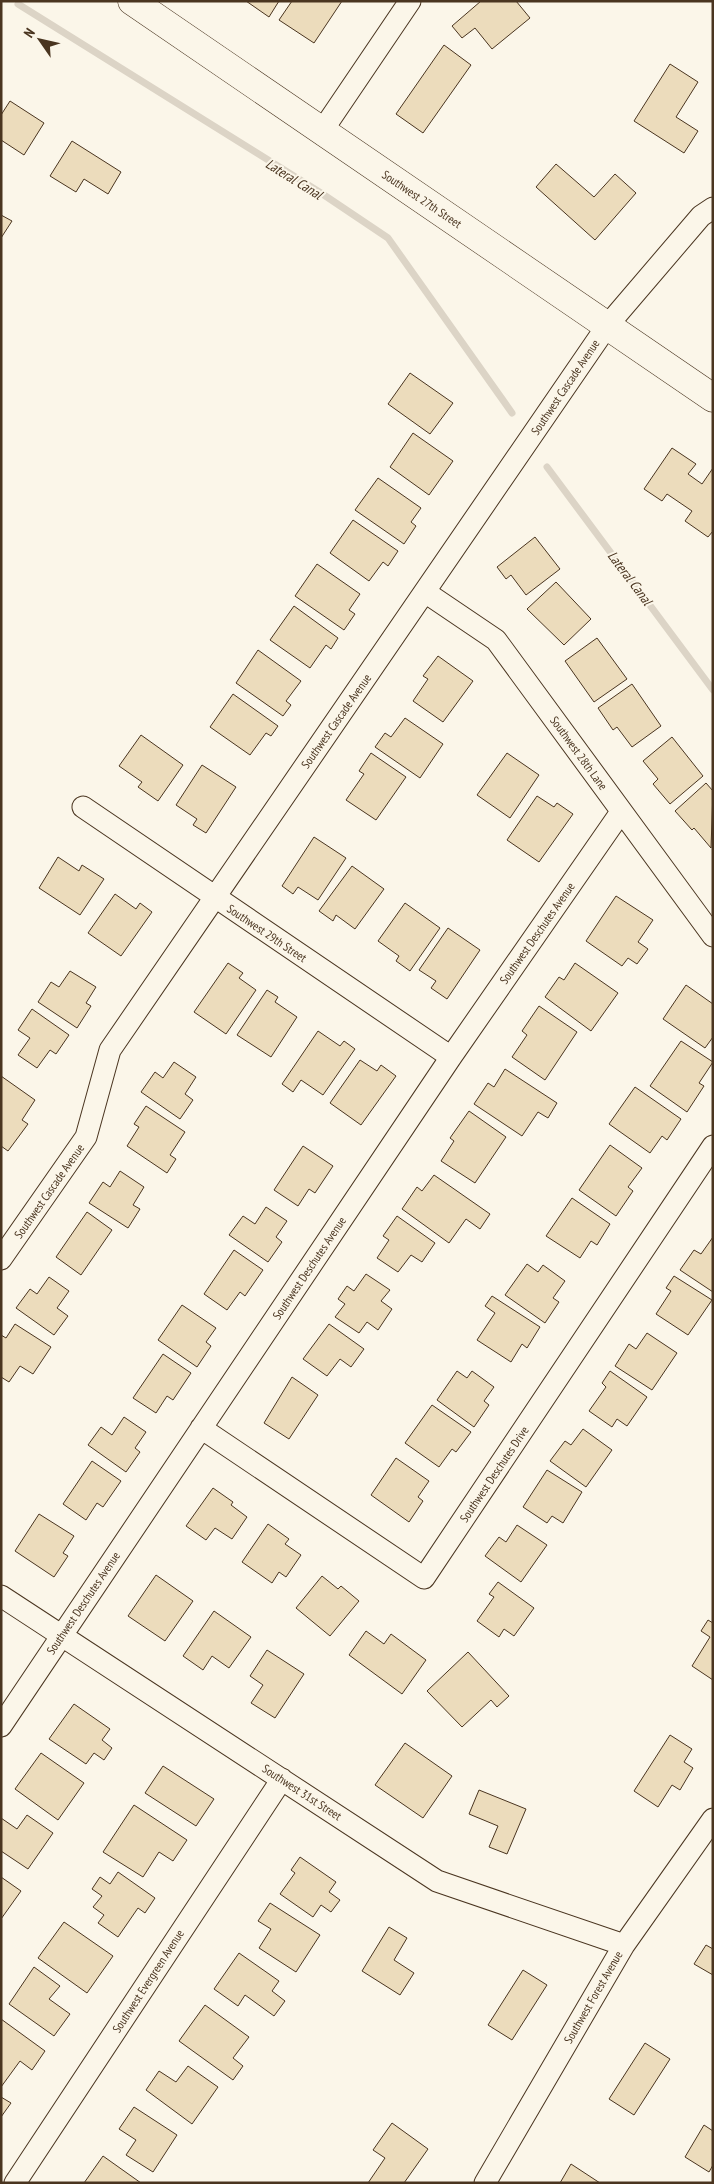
<svg xmlns="http://www.w3.org/2000/svg" width="714" height="2184" font-family="'PT Sans Narrow',sans-serif">
<rect width="100%" height="100%" fill="#fbf6e9"/>
<g fill="none" stroke-linecap="round" stroke-linejoin="round">
<path stroke="#dcd4c6" stroke-width="7" d="M18 4 321 193 388 238 512 413
M547 467 713 690"/>
</g>
<path fill="#ecdcbc" stroke="#4a3520" d="M246 1H279L269 17Z
M292 1H342L314 43 279 20Z
M481 1H516L530 18 492 49 475 28 462 38 452 26Z
M444 45 471 65 423 133 396 114Z
M670 64 698 82 676 117 698 131 684 153 634 121Z
M10 101 44 123 24 155 1 140V115Z
M72 141 121 172 108 194 84 179 76 192 50 176Z
M556 164 594 197 615 174 636 193 595 240 536 187Z
M1 215 12 221 1 238Z
M410 373 453 403 430 434 388 404Z
M413 433 453 461 429 495 390 467Z
M672 448 696 464 688 474 702 484 713 468V531L708 537 685 521 692 511 667 494 662 501 644 489Z
M378 478 421 508 411 522 416 526 404 544 355 510Z
M353 520 398 551 388 566 383 562 369 581 330 553Z
M535 537 560 569 526 595 511 575 506 579 497 567Z
M317 564 360 594 349 610 355 614 344 630 295 596Z
M556 582 591 619 564 645 527 609Z
M294 606 338 638 331 649 326 645 310 668 270 640Z
M597 638 627 679 594 702 565 661Z
M258 650 301 681 286 701 291 705 283 716 236 683Z
M438 656 473 681 443 722 413 701 428 679 423 676Z
M632 684 661 726 632 747 617 727 613 730 598 708Z
M233 694 278 726 271 736 266 733 250 755 210 727Z
M405 718 443 744 420 778 375 747 385 733 391 737Z
M141 735 183 765 158 801 138 787 142 782 119 766Z
M672 737 703 776 670 804 653 784 658 779 643 761Z
M371 753 406 777 376 820 346 800 364 774 359 771Z
M507 753 539 775 510 818 477 795Z
M202 765 236 787 206 833 193 825 197 819 176 805Z
M706 783 713 791 711 848 694 828 692 830 675 811Z
M537 796 554 807 557 803 573 814 539 862 507 840Z
M314 837 346 858 318 900 298 887 293 894 282 886Z
M58 857 79 871 82 865 104 879 80 915 39 888Z
M352 866 384 889 355 929 336 915 333 921 319 911Z
M115 894 136 909 140 903 152 912 121 956 88 933Z
M616 896 653 920 638 942 648 949 637 964 628 958 622 966 586 941Z
M405 903 440 928 410 971 396 961 399 956 378 941Z
M448 928 480 950 447 999 431 988 436 981 419 970Z
M228 963 243 973 239 978 256 990 226 1034 194 1012Z
M575 963 618 993 591 1031 545 997 559 977 564 980Z
M70 971 96 987 86 1003 91 1006 77 1028 38 1002 51 982 59 987Z
M686 985 713 1004V1037L705 1048 663 1019Z
M267 990 278 997 275 1002 297 1017 271 1057 237 1035Z
M539 1006 577 1032 545 1080 512 1057 527 1035 522 1031Z
M32 1009 69 1035 56 1054 50 1050 37 1068 18 1055 30 1038 18 1030Z
M318 1031 340 1046 344 1041 355 1049 323 1095 301 1080 293 1092 282 1084Z
M681 1041 713 1062 699 1083 704 1086 687 1112 650 1086Z
M360 1060 377 1071 381 1065 396 1076 361 1125 330 1103Z
M174 1062 196 1077 185 1094 193 1100 180 1119 141 1092 155 1072 163 1078Z
M505 1069 557 1103 548 1118 538 1112 522 1136 474 1104 488 1083 494 1087Z
M1 1076 35 1100 22 1120 28 1124 8 1151 1 1146Z
M635 1087 681 1119 667 1140 662 1136 650 1153 609 1124Z
M146 1106 185 1132 170 1155 176 1159 167 1173 127 1146 139 1127 134 1124Z
M469 1111 506 1137 475 1183 441 1161 454 1141 450 1138Z
M610 1145 642 1168 628 1187 633 1191 616 1216 579 1190Z
M303 1146 333 1166 315 1193 309 1189 298 1206 274 1190Z
M120 1171 144 1187 133 1205 140 1209 128 1228 89 1203 103 1182 110 1187Z
M434 1175 490 1214 480 1229 466 1219 449 1243 402 1209 417 1187 422 1191Z
M572 1198 610 1224 597 1245 591 1241 580 1258 546 1236Z
M266 1207 287 1221 276 1237 282 1242 268 1262 229 1235 243 1216 255 1224Z
M87 1212 112 1230 81 1275 56 1257Z
M397 1216 435 1243 422 1262 411 1255 398 1272 377 1258 389 1240 383 1236Z
M713 1237V1292L680 1270 694 1250 701 1254Z
M234 1250 263 1270 245 1296 240 1292 227 1310 204 1294Z
M527 1264 538 1272 543 1265 565 1281 553 1298 559 1302 545 1323 505 1295Z
M366 1274 390 1290 381 1301 392 1309 378 1330 367 1322 359 1333 335 1317 345 1304 338 1299 347 1286 354 1291Z
M674 1276 712 1300 688 1335 656 1314 671 1291 666 1288Z
M49 1277 69 1291 57 1308 68 1316 54 1335 16 1308 30 1289 37 1294Z
M492 1296 540 1327 527 1348 522 1344 511 1362 477 1340 495 1313 485 1306Z
M182 1305 216 1328 206 1342 211 1346 197 1367 158 1340Z
M15 1324 51 1347 33 1374 20 1366 9 1382 1 1377V1335L6 1338Z
M329 1324 364 1349 351 1367 340 1359 327 1376 303 1359Z
M647 1333 677 1353 652 1390 615 1366 629 1344 636 1349Z
M163 1354 191 1373 173 1400 167 1396 156 1413 133 1398Z
M457 1371 467 1378 472 1371 494 1387 484 1401 489 1405 474 1427 437 1400Z
M610 1371 647 1397 627 1426 617 1419 612 1427 589 1411 606 1387 602 1383Z
M292 1377 318 1395 289 1439 264 1423Z
M432 1405 471 1432 456 1452 452 1449 439 1467 405 1443Z
M124 1417 146 1432 135 1448 140 1452 126 1472 88 1445 101 1427 112 1435Z
M583 1429 612 1450 586 1487 550 1461 565 1441 571 1445Z
M396 1458 429 1481 418 1497 423 1501 409 1522 371 1495Z
M92 1461 121 1481 103 1507 97 1503 86 1520 63 1504Z
M547 1470 582 1492 563 1523 552 1516 547 1523 523 1507Z
M213 1488 233 1502 231 1505 247 1517 232 1539 215 1528 206 1540 186 1526Z
M39 1514 74 1536 63 1553 68 1556 54 1577 15 1551Z
M268 1524 289 1539 285 1544 301 1555 286 1577 279 1572 272 1583 242 1562Z
M517 1525 547 1545 521 1582 485 1556 499 1537 506 1542Z
M156 1575 193 1601 165 1641 128 1616Z
M322 1576 338 1589 341 1586 359 1601 330 1636 296 1608Z
M498 1582 534 1608 514 1636 504 1629 499 1637 477 1621 494 1597 489 1594Z
M214 1611 251 1637 229 1668 212 1656 203 1670 183 1656Z
M708 1620 713 1623V1680L692 1666 710 1637 701 1631Z
M366 1631 384 1644 391 1634 426 1660 402 1694 349 1655Z
M267 1650 304 1674 275 1718 251 1703 263 1685 250 1676Z
M468 1652 509 1696 497 1707 491 1700 462 1727 427 1691Z
M74 1704 110 1729 102 1740 112 1748 104 1760 94 1753 86 1764 49 1739Z
M670 1735 692 1749 684 1762 693 1768 680 1790 672 1785 658 1807 634 1791Z
M405 1743 452 1776 423 1818 375 1785Z
M41 1753 84 1783 58 1820 15 1789Z
M163 1766 214 1799 196 1826 145 1793Z
M479 1790 526 1809 507 1854 489 1847 498 1826 469 1814Z
M134 1805 187 1840 173 1861 159 1852 143 1877 103 1852Z
M27 1815 53 1833 28 1869 1 1851V1818L17 1829Z
M300 1857 336 1882 329 1892 340 1900 331 1912 321 1905 313 1917 280 1894 295 1873 291 1870Z
M118 1872 155 1898 145 1913 138 1908 118 1937 98 1923 104 1915 93 1907 102 1896 92 1889 100 1877 110 1884Z
M1 1877 21 1891 1 1919Z
M270 1903 320 1935 296 1972 259 1948 271 1929 258 1921Z
M64 1922 113 1956 87 1993 38 1958Z
M389 1927 407 1938 394 1960 414 1973 400 1995 362 1971Z
M706 1945 713 1949V1975L694 1964Z
M239 1953 279 1981 272 1991 285 2001 274 2016 245 1995 238 2006 214 1989Z
M34 1967 60 1986 49 1999 70 2014 54 2036 9 2004Z
M523 1970 547 1985 512 2040 488 2025Z
M205 2005 249 2037 233 2058 243 2066 233 2080 179 2041Z
M1 2019 45 2051 32 2070 20 2061 1 2087Z
M645 2043 670 2059 634 2115 609 2099Z
M188 2066 218 2087 192 2124 146 2090 159 2071 176 2082Z
M1 2097 11 2103 1 2117Z
M134 2107 177 2135 153 2172 126 2155 136 2140 119 2129Z
M392 2123 428 2149 404 2183H368L385 2158 373 2150Z
M704 2125 713 2131V2165L709 2172 685 2157Z
M103 2156 141 2183H84Z
M571 2164 600 2183H560Z"/>
<g fill="none" stroke-linecap="round" stroke-linejoin="round">
<defs>
<path id="street" d="M322 131 410 1
M425 592 496 640 713 936
M83 807 451 1057
M1 1259 86 1137 110 1050 607 326 701 216 713 208
M201 1428 424 1578 713 1146
M1 1596 437 1881 624 1945
M1 1726 451 1057 621 812
M15 2183 282 1779
M485 2183 624 1945 713 1819"/>
<path id="secondary" d="M132 1 713 398"/>
</defs>
<use href="#street" stroke="#4a3520" stroke-width="23"/>
<use href="#secondary" stroke="#4a3520" stroke-width="29"/>
<use href="#street" stroke="#fbf6e9" stroke-width="21"/>
<use href="#secondary" stroke="#fbf6e9" stroke-width="28"/>
</g>
<g text-anchor="middle" dominant-baseline="central" stroke-width="4" stroke-linejoin="round" paint-order="stroke">
<g font-size="12" fill="#4a3520" stroke="#fbf6e9">
<text transform="translate(422 199) rotate(34)">Southwest 27th Street</text>
<text transform="translate(565 387) rotate(-56)">Southwest Cascade Avenue</text>
<text transform="translate(336 721) rotate(-55)">Southwest Cascade Avenue</text>
<text transform="translate(579 753) rotate(54)">Southwest 28th Lane</text>
<text transform="translate(267 933) rotate(34)">Southwest 29th Street</text>
<text transform="translate(537 933) rotate(-55)">Southwest Deschutes Avenue</text>
<text transform="translate(49 1191) rotate(-55)">Southwest Cascade Avenue</text>
<text transform="translate(309 1268) rotate(-56)">Southwest Deschutes Avenue</text>
<text transform="translate(494 1474) rotate(-56)">Southwest Deschutes Drive</text>
<text transform="translate(83 1603) rotate(-56)">Southwest Deschutes Avenue</text>
<text transform="translate(302 1792) rotate(33)">Southwest 31st Street</text>
<text transform="translate(148 1981) rotate(-57)">Southwest Evergreen Avenue</text>
<text transform="translate(593 1997) rotate(-60)">Southwest Forest Avenue</text>
</g>
<g font-size="14" font-style="italic" fill="#4a3520" stroke="#fbf6e9">
<text transform="translate(294 179) rotate(32)">Lateral Canal</text>
<text transform="translate(630 578) rotate(53)">Lateral Canal</text>
</g>
</g>
<rect width="714" height="2184" fill="none" stroke="#4a3520" stroke-width="5"/>
<g transform="translate(40 40) rotate(304)" stroke="#fbf6e9" stroke-width="4" paint-order="stroke">
<path d="M0-4L9 19L0 12L-9 19Z" fill="#4a3520"/>
<text y="-8" font-size="14" font-weight="bold" text-anchor="middle" fill="#4a3520">N</text>
</g>
</svg>
